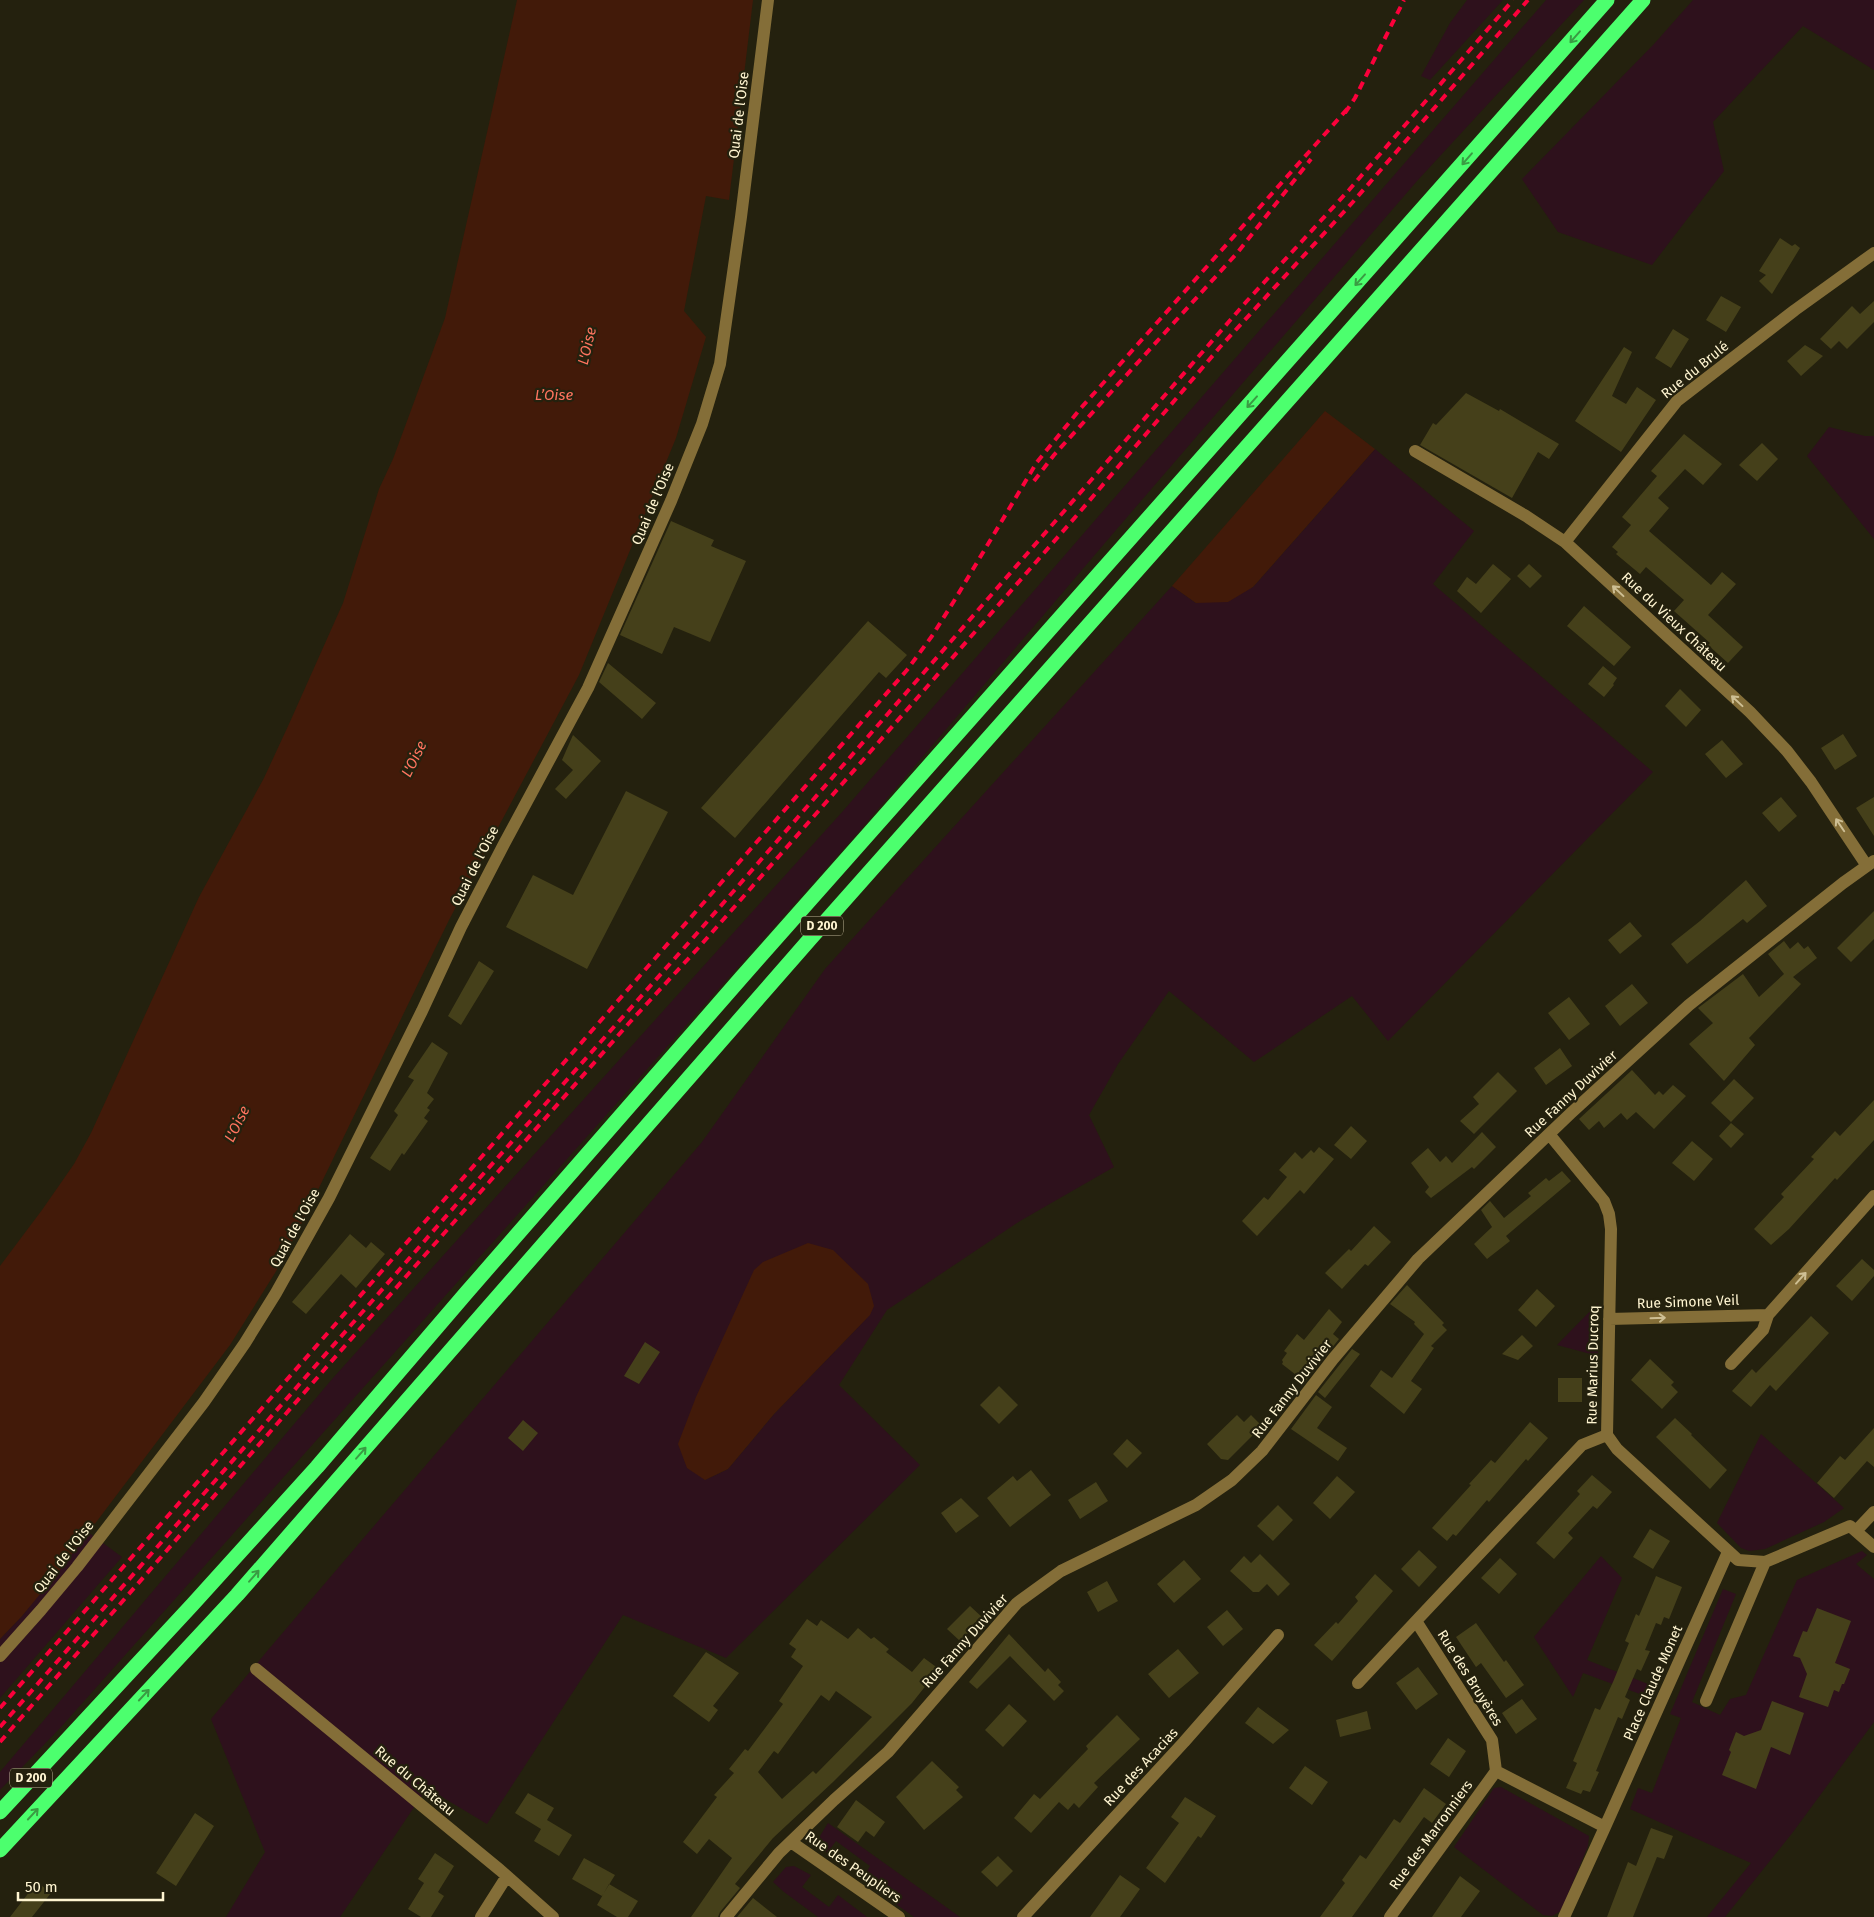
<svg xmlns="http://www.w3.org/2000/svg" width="1874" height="1917" font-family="'Fira Sans',sans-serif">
<rect width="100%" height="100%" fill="#24210e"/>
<path fill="#2e111c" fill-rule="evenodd" d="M1467 0H1503L1430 80 1421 76 1450 23Z
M1546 0H1584L1417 181 1116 530 861 829 61 1727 0 1790V1772L333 1378 843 811Z
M1693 0H1874V70L1803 26 1713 122 1724 171 1652 265 1558 232 1522 179 1654 44Z
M1829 427 1865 436H1874V539L1807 456Z
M1375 449 1474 531 1433 584 1653 772 1388 1041 1352 996 1254 1062 1169 991 1118 1064 1089 1115 1114 1167 1020 1221 887 1310 839 1385 920 1465 726 1658 623 1615 487 1824 427 1788 340 1917H226L265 1852 211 1719 268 1650 702 1142 825 969 1172 586 1196 603 1253 587ZM870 1315 774 1414 728 1469 705 1480Z
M1598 1303V1356L1557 1345Z
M1761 1434 1844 1508 1824 1522 1765 1549 1749 1551 1741 1548 1717 1523Z
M88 1532 122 1557 0 1698V1639L22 1616Z
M1862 1551 1867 1555 1856 1564 1874 1579V1722L1793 1832 1725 1917H1707L1751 1863 1630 1809 1638 1788 1652 1793 1681 1718 1670 1714 1723 1589 1736 1594 1692 1702 1720 1715 1730 1699 1746 1695 1797 1580Z
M1601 1556 1622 1578 1587 1660 1653 1686 1648 1697 1583 1673 1573 1697 1534 1637Z
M1501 1787 1589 1836 1588 1846 1561 1911 1552 1916 1543 1915 1454 1847 1494 1788Z
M828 1823 960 1917H914L862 1880 870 1866 836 1841 827 1853 822 1845 820 1836Z
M794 1866 811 1875 802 1887 829 1907 838 1895 867 1917H818L784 1892 773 1882 786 1867Z"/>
<path fill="#421a09" d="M517 0H753L729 200 706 196 684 311 706 337 676 438 579 675 449 920 299 1229 275 1273 230 1345 60 1570 22 1616 0 1639V1266L42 1210 74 1164 91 1133 199 897 264 778 289 724 343 603 379 489 393 459 445 318Z
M1325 411 1375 449 1253 587 1228 602 1196 603 1172 586Z
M808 1243 833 1250 868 1284 874 1306 870 1315 774 1414 728 1469 705 1480 687 1468 678 1444 696 1397 754 1270 763 1262Z"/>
<path fill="#45401a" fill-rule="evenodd" d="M1780 238 1792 246 1795 244 1800 248 1772 294 1759 281 1766 275 1759 271Z
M1721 296 1741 307 1726 332 1706 320Z
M1874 301V322L1847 349 1839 341 1831 349 1820 339 1852 306 1860 314Z
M1673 329 1689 339 1671 368 1655 358Z
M1805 345 1823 356 1801 376 1787 361Z
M1624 347 1632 352 1612 396 1626 404 1637 387 1656 400 1621 452 1575 421Z
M1466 393 1499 411 1500 409 1559 444 1549 459 1538 452 1512 498 1420 445 1433 423 1436 425Z
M1684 434 1722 464 1703 485 1685 469 1658 498 1669 508 1649 531 1711 585 1722 572 1736 584 1708 615 1743 647 1728 663 1708 645 1710 643 1674 611 1684 600 1646 567 1640 574 1616 554 1618 552 1612 547 1631 525 1622 517 1657 476 1651 471Z
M1762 443 1778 459 1757 481 1739 465Z
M671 521 714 540 711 546 746 561 710 642 674 627 662 654 620 635Z
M1493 564 1511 579 1481 613 1457 591 1467 577 1476 584Z
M1529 564 1542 576 1530 588 1517 576Z
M1584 606 1631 647 1614 666 1567 626Z
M868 621 907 655 886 678 879 672 735 838 701 808Z
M608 663 656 703 642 719 599 682Z
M1603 666 1617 678 1613 684 1614 685 1604 697 1588 684Z
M1680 689 1701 710 1686 727 1665 706Z
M1843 734 1857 756 1835 770 1821 748Z
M573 735 601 761 566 799 555 789 573 770 562 760Z
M1722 740 1743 764 1726 778 1705 754Z
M626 791 668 812 587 969 506 927 533 875 573 895Z
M1781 797 1797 816 1779 832 1762 813Z
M1874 797V836L1856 808Z
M1746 880 1767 906 1747 923 1743 919 1687 964 1671 944 1700 921Z
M1874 911V939L1851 962 1837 948Z
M1630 922 1642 936 1620 954 1608 940Z
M1784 941 1790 949 1798 942 1804 949 1808 946 1817 958 1793 977 1801 984 1749 1038 1755 1045 1724 1081 1689 1044 1713 1023 1698 1008 1743 974 1759 997 1784 974 1768 954Z
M479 961 494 971 461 1025 448 1016Z
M1632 984 1648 1003 1620 1026 1605 1006Z
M1569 997 1590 1024 1569 1040 1548 1013Z
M432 1042 448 1053 427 1093 434 1099 427 1108 430 1110 424 1118 428 1121 404 1155 402 1153 390 1171 370 1158 398 1115 394 1111 414 1080 408 1077Z
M1560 1048 1572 1066 1546 1085 1534 1068Z
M1632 1070 1655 1095 1659 1091 1663 1095 1673 1085 1686 1096 1654 1129 1636 1112 1627 1120 1621 1113 1604 1128 1599 1121 1589 1130 1579 1119Z
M1498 1072 1517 1091 1474 1134 1460 1121 1479 1104 1473 1097Z
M1734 1079 1754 1098 1731 1122 1711 1103Z
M1874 1100V1140L1837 1180 1835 1178 1789 1229 1771 1245 1754 1229 1784 1197 1781 1194 1814 1159 1811 1157 1835 1131 1840 1136Z
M1731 1123 1744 1134 1731 1148 1719 1136Z
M1351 1126 1367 1141 1351 1159 1334 1145Z
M1482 1132 1496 1147 1474 1169 1472 1167 1431 1198 1425 1192 1429 1187 1411 1163 1428 1148 1440 1162 1446 1156 1452 1163Z
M1692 1141 1713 1159 1694 1181 1672 1163Z
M1319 1147 1334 1159 1304 1194 1300 1190 1257 1236 1242 1221 1264 1197 1268 1200 1287 1177 1279 1170 1295 1152 1302 1159 1311 1150 1314 1153Z
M1562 1171 1571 1181 1506 1236 1510 1241 1487 1259 1474 1244 1492 1227 1481 1210 1490 1201 1504 1218 1531 1196 1528 1193 1546 1178 1549 1181Z
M1374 1226 1391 1242 1368 1266 1365 1264 1342 1289 1325 1273 1349 1249 1351 1251Z
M350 1234 366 1248 371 1242 385 1254 356 1288 341 1274 306 1314 292 1302Z
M1862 1259 1874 1270V1276L1852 1301 1836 1286Z
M1407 1285 1444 1323 1442 1325 1447 1330 1431 1346 1434 1348 1411 1381 1422 1389 1404 1414 1370 1386 1381 1370 1392 1378 1424 1334 1414 1324 1415 1322 1390 1304Z
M1537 1289 1555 1306 1536 1327 1518 1310Z
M1329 1309 1342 1322 1333 1334 1339 1339 1305 1382 1282 1364 1283 1362 1282 1360 1287 1353 1284 1351 1297 1334 1304 1340Z
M1811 1316 1829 1333 1776 1391 1770 1385 1751 1407 1732 1391 1752 1369 1756 1373Z
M1522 1335 1533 1346 1518 1360 1502 1354Z
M645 1342 660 1352 639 1384 624 1376Z
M1352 1349 1360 1354 1325 1398 1318 1392Z
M1650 1359 1674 1382 1671 1385 1678 1392 1662 1409 1631 1380Z
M1558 1378H1582V1402H1558Z
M999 1386 1018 1405 999 1424 980 1405Z
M1316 1395 1332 1407 1317 1428 1347 1448 1338 1461 1291 1429Z
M1237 1415 1244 1422 1251 1415 1262 1426 1228 1460 1221 1459 1207 1444Z
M1675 1418 1692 1434 1691 1435 1727 1470 1710 1489 1656 1437Z
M523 1420 538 1433 523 1451 508 1438Z
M1530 1422 1548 1438 1528 1461 1526 1459 1489 1502 1487 1500 1456 1536 1453 1534 1447 1541 1432 1528 1471 1485 1469 1484 1491 1460 1495 1463Z
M1874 1428V1467L1867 1461 1834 1498 1817 1483 1840 1456 1845 1460Z
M1127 1439 1142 1453 1127 1468 1113 1454Z
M1031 1470 1051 1495 1010 1527 987 1498 1013 1476 1017 1481Z
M1592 1475 1612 1492 1597 1509 1593 1506 1568 1533 1573 1538 1554 1559 1536 1543 1580 1494 1577 1491Z
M1337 1476 1355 1492 1330 1519 1313 1503Z
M1096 1482 1108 1501 1080 1519 1068 1500Z
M961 1498 979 1516 956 1533 941 1513Z
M1278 1505 1293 1520 1273 1541 1257 1526Z
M1650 1529 1670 1541 1653 1569 1633 1557Z
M1419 1550 1437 1567 1419 1587 1401 1569Z
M1260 1554 1290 1584 1278 1596 1267 1584 1259 1592H1253L1230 1571 1244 1556 1251 1563Z
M1500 1558 1517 1574 1499 1594 1481 1578Z
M1184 1560 1201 1579 1174 1603 1157 1584Z
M1375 1574 1393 1591 1332 1661 1314 1645 1336 1622 1338 1624 1358 1601 1355 1597Z
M1656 1576 1682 1587 1669 1619 1664 1617 1661 1625 1656 1623 1645 1650 1650 1651 1641 1671 1637 1669 1625 1697 1630 1700 1622 1719 1618 1717 1596 1771 1599 1772 1590 1792 1583 1790 1581 1794 1566 1788 1577 1763 1573 1761 1595 1708 1600 1710 1613 1682 1629 1643 1625 1641 1636 1614 1639 1616Z
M1107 1581 1118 1601 1098 1612 1087 1592Z
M970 1606 983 1618 960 1641 947 1629Z
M1817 1608 1851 1621 1835 1663 1850 1669 1844 1684H1842L1839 1692 1834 1690 1828 1707 1799 1697 1807 1674 1800 1658 1793 1656 1803 1631 1807 1632Z
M1227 1610 1243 1629 1223 1646 1207 1627Z
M807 1619 817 1626 821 1620 848 1639 858 1628 871 1639 874 1637 889 1649 886 1652 912 1672 924 1658 939 1669 912 1703 833 1782 773 1838 735 1884 740 1888 720 1912 718 1917H691L732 1858 709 1839 697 1854 683 1842 717 1797 714 1795 734 1773 729 1769 745 1749 748 1751 783 1704 779 1701 803 1666 791 1657 796 1649 789 1644ZM836 1691 872 1717 816 1774 813 1771 782 1799 758 1772 774 1751 778 1754 821 1695 829 1701Z
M1476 1623 1504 1662 1506 1660 1524 1685 1506 1698 1481 1663 1476 1667 1456 1637Z
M1009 1634 1045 1672 1048 1668 1061 1682 1058 1685 1064 1691 1054 1701 1010 1656 977 1689 969 1682Z
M1178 1649 1199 1673 1169 1698 1148 1674Z
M706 1652 739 1673 713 1706 718 1710 709 1722 673 1696Z
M1418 1667 1438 1694 1416 1710 1396 1683Z
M1522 1699 1537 1719 1516 1734 1502 1713Z
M1772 1701 1804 1713 1790 1755 1771 1747 1756 1789 1722 1775 1731 1752 1729 1750 1736 1732 1744 1736 1761 1730Z
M1009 1704 1027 1721 1003 1747 985 1730Z
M1258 1707 1289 1730 1273 1744 1245 1723Z
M1367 1711 1371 1729 1340 1737 1336 1720Z
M1117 1715 1140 1739 1094 1783 1098 1787 1079 1808 1074 1803 1068 1810 1059 1802 1031 1833 1014 1818 1034 1794 1040 1799 1088 1749 1086 1746Z
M1448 1738 1466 1751 1449 1777 1430 1764Z
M932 1761 959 1787 956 1790 963 1797 924 1830 896 1797Z
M1305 1766 1328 1782 1312 1805 1289 1788Z
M1424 1788 1446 1804 1432 1823 1424 1817 1352 1917H1320L1345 1883 1342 1880 1360 1855 1366 1859 1394 1819 1400 1823Z
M528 1793 554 1808 547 1820 572 1835 559 1856 534 1841 541 1829 515 1813Z
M1185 1797 1216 1816 1201 1838 1198 1836 1165 1883 1146 1868 1179 1823 1171 1817Z
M856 1800 885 1822 874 1837 866 1831 858 1842 837 1827Z
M195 1813 214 1826 176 1886 156 1873Z
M1651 1828 1673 1836 1664 1859 1657 1857 1633 1917H1607L1628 1862 1636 1866Z
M435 1853 454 1866 438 1892 444 1896 431 1917H421L408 1909 424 1883 418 1879Z
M998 1856 1013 1871 997 1887 981 1872Z
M584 1858 615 1875 602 1896 572 1879Z
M1120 1875 1140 1889 1120 1917H1090Z
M1460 1876 1480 1891 1461 1917H1432Z
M37 1882 51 1893 32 1917H10Z
M609 1884 638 1901 628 1917H617L597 1905Z
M753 1898 777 1917H737Z"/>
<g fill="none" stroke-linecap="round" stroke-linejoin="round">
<path stroke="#846e38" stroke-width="12" d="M1415 451 1526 516 1565 542 1750 712 1787 751 1811 782 1867 866
M1565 542 1677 401 1795 310 1874 253
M1549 1134 1604 1201 1609 1214 1611 1229 1607 1435 1617 1449 1738 1560 1765 1562 1850 1526 1874 1547
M1609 1319 1768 1315
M1731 1364 1763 1330 1768 1315 1874 1196
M1856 1531 1874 1512
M0 1656 41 1610 77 1567 204 1402 245 1343 276 1293 329 1198 422 1011 461 927 504 844 588 688 671 501 702 424 720 364 741 217 768 0
M256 1669 500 1870 553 1917
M1358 1683 1416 1621
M1706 1701 1765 1562
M1605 1827 1728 1552
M791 1842 899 1917
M481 1917 507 1876
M726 1917 779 1853 834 1800 888 1752 1017 1603 1061 1571 1196 1505 1232 1480 1262 1451 1333 1359 1418 1259 1571 1113 1689 1005 1843 883 1874 861
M1023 1917 1184 1742 1278 1635
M1390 1917 1496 1771
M1564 1917 1605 1827 1496 1771 1492 1740 1416 1621 1582 1445 1607 1435"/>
<path stroke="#4cff6e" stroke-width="15" d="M0 1812 193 1604 317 1467 467 1292 741 978 1607 0
M0 1850 237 1595 810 939 1643 0"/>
<path stroke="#fc003b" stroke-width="4" stroke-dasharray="8 6" stroke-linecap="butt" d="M1345 113 1355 98 1404 0
M1034 481 1054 455 1238 252 1311 159
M0 1708 907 670 932 636 954 601 1037 462 1081 408 1349 107
M0 1727 469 1190 692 939 1246 302 1349 190 1513 0
M0 1742 337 1355 630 1022 700 946 780 855 1078 514 1220 347 1352 203 1528 0"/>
</g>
<defs><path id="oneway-shaft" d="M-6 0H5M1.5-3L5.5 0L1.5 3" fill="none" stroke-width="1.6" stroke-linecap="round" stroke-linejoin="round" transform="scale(1.25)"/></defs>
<g stroke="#3a9b43">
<use href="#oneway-shaft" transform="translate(1575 37) rotate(131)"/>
<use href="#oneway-shaft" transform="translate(1467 159) rotate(131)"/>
<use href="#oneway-shaft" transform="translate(1360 280) rotate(132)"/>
<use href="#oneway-shaft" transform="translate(1252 402) rotate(132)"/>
<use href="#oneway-shaft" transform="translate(361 1453) rotate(-49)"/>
<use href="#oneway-shaft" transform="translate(254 1576) rotate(-49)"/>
<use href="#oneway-shaft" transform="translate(144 1695) rotate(-47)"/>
<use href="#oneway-shaft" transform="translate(33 1814) rotate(-47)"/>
</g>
<g stroke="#cebf94">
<use href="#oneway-shaft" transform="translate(1618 591) rotate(-137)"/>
<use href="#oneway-shaft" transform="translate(1737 701) rotate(-137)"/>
<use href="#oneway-shaft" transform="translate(1840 825) rotate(-124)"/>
<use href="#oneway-shaft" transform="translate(1801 1278) rotate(-48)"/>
<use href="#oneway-shaft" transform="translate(1658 1318) rotate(-2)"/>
</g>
<g text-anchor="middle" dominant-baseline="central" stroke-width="4.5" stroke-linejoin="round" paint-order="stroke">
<g fill="#24210e" stroke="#bdb596" stroke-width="1">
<rect x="801" y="916.5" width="42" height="19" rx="4"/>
<rect x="10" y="1768.5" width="42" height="19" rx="4"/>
</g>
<g font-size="12" font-weight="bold" fill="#fff5d1">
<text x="822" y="926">D 200</text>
<text x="31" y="1778">D 200</text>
</g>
<g font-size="14" fill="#fff5d1" stroke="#24210e">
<text transform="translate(739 115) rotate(-83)">Quai de l'Oise</text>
<text transform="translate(1695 370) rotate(-39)">Rue du Brulé</text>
<text transform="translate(653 504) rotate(-67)">Quai de l'Oise</text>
<text transform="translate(1674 622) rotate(43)">Rue du Vieux Château</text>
<text transform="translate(475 866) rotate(-63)">Quai de l'Oise</text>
<text transform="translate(1571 1094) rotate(-43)">Rue Fanny Duvivier</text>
<text transform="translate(295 1228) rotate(-61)">Quai de l'Oise</text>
<text transform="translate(1688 1302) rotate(-2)">Rue Simone Veil</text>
<text transform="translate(1593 1365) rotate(-89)">Rue Marius Ducroq</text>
<text transform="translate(1292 1389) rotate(-52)">Rue Fanny Duvivier</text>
<text transform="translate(64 1557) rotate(-52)">Quai de l'Oise</text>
<text transform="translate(965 1641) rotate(-48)">Rue Fanny Duvivier</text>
<text transform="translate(1470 1678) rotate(58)">Rue des Bruyères</text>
<text transform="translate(1653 1683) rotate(-66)">Place Claude Monet</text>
<text transform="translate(1141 1767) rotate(-47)">Rue des Acacias</text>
<text transform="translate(415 1781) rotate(40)">Rue du Château</text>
<text transform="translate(1431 1835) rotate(-54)">Rue des Marronniers</text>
<text transform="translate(853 1867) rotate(35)">Rue des Peupliers</text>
</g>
<g font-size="15" font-style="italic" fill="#ff745f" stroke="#24210e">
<text transform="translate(587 346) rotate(-77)">L'Oise</text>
<text x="554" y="395">L’Oise</text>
<text transform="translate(414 759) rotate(-64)">L'Oise</text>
<text transform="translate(237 1124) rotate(-64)">L'Oise</text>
</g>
</g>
<path d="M18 1892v8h145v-8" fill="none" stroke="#fff5d1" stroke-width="2.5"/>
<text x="25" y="1892" font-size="15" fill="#fff5d1" stroke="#24210e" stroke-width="4" paint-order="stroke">50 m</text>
</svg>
